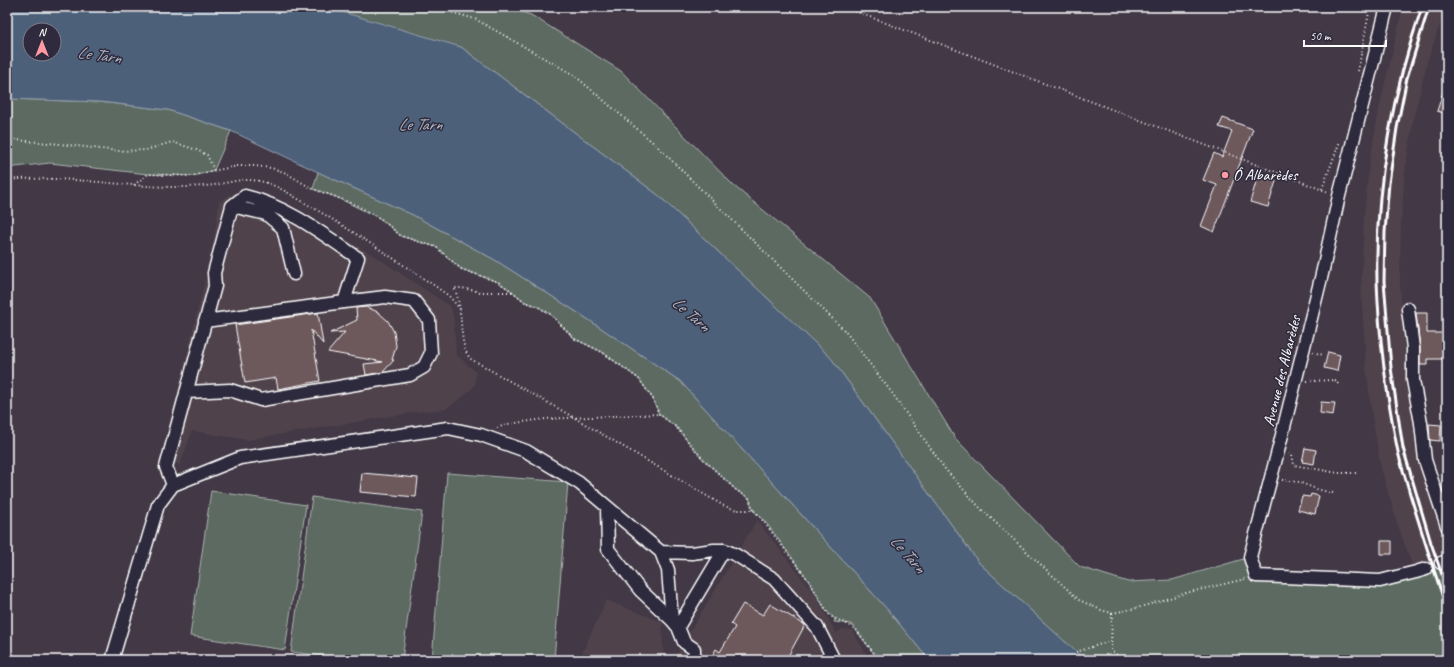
<svg xmlns="http://www.w3.org/2000/svg" width="1454" height="667" font-family="Caveat,sans-serif">
<rect width="100%" height="100%" fill="#423846"/>
<filter id="ink" filterUnits="userSpaceOnUse"><feTurbulence type="fractalNoise" baseFrequency=".025" numOctaves="2"/><feDisplacementMap in="SourceGraphic" scale="8" xChannelSelector="R" yChannelSelector="G"/><feConvolveMatrix kernelMatrix="1 2 1 2 8 2 1 2 1" color-interpolation-filters="sRGB"/></filter>
<g filter="url(#ink)">
<path fill="#4f424c" d="M1403 7H1446L1428 59 1414 116 1405 172 1401 223 1400 283 1407 381 1426 479 1447 550V557L1412 565 1396 520 1381 468 1373 423 1366 368 1361 287 1364 216 1369 165 1380 104Z
M240 191H248L262 195 325 228 375 256 451 307 454 321 456 354 476 372 475 385 463 397 446 409 416 412 248 440 192 431 180 465 162 458 213 247 219 202 228 196Z
M757 520 816 596 836 633 842 629 852 630 870 660H673Z
M606 600 662 622 664 660H579Z"/>
<path fill="#5b6b62" stroke="#adb5b0" d="M286 7H507L531 15 621 71 734 186 870 298 955 438 1080 567 1128 582 1172 580 1250 557 1256 576 1380 581 1416 572 1447 561V660H1085L979 563 831 358 658 195 461 47Z
M7 99 100 102 168 110 231 131 214 170C206 172 200 175 192 176L148 174 50 163 7 168Z
M318 172 413 215 495 260 583 316 680 381 887 609 929 660H879L851 624 834 622 835 619 826 611 809 581 767 524 753 510 749 498 736 490 702 458 676 427 659 414 653 399 639 379 602 352 575 339 550 314 537 306 525 302 513 292 498 282 461 269 436 247 401 236 381 219 336 197 313 189Z
M447 473 568 482 554 660H432Z
M211 491 306 505 285 650 190 636Z
M312 497 422 512 402 660H354L291 652Z"/>
<path fill="#4e6179" stroke="#95a0af" fill-rule="evenodd" d="M7 7H286L339 11 461 47 658 195 831 358 979 563 1085 660H929L887 609 680 381 583 316 495 260 413 215 318 172 231 131 168 110 100 102 7 99ZM30 30H54V54H30Z"/>
<path fill="#6d585b" stroke="#fff" d="M1445 86H1447V114L1437 111Z
M1223 118 1253 129 1214 232 1201 226 1217 185 1203 180 1214 153 1222 157 1232 131 1219 127Z
M1258 176 1276 181 1268 207 1250 202Z
M366 307 378 312 388 321 394 332 396 346 392 360H394L383 372 366 375 364 364 383 362 328 352 345 332 330 333 357 320 356 308Z
M318 313 323 344 311 330 320 381 278 389 276 378 245 383 235 325Z
M1416 313H1427V333H1447V359H1428V365H1420V347Z
M1328 352 1340 355 1337 371 1324 368Z
M1321 402 1335 403 1333 415 1320 413Z
M1429 424 1441 425 1440 441 1430 440Z
M1305 448 1316 450 1314 464 1302 462Z
M362 473 418 478 416 497 360 492Z
M1311 494 1319 496 1315 514 1298 510 1302 496 1310 497Z
M1381 541H1392V554H1381Z
M743 604 763 615 770 604 805 625 786 660H710L716 649 720 652 735 627 731 624Z"/>
<g fill="none" stroke-linecap="round" stroke-linejoin="round">
<path stroke="#554c58" stroke-width="12" stroke-dasharray="12 6" stroke-linecap="butt" d="M1426 569 1441 563"/>
<defs>
<path id="minor" d="M1387 7 1339 196 1322 274 1278 451 1250 557 1256 576 1380 581 1416 572 1426 569
M232 206 266 214 283 228 294 274
M1408 309 1413 348V380L1421 423 1425 460 1447 526
M186 392 230 390 261 400 410 375 424 367 431 353 429 320 414 301 385 297 344 302
M173 485 166 467 215 286 214 273 232 206 245 196C286 206 323 234 358 258L344 302 205 321
M607 507 608 549 640 590 672 620
M661 552 692 553 714 550H724L736 555 774 579 817 627 834 660
M1441 563 1447 561
M678 627 724 550
M112 660 158 505 173 485 240 458 448 428 481 435 526 451 579 483 661 552 668 570 672 620 678 627 684 642 694 649V660"/>
</defs>
<use href="#minor" stroke="#fff" stroke-width="15"/>
<path stroke="#fff" stroke-width="2" stroke-dasharray="1 3" stroke-linecap="butt" d="M433 7 475 19 574 75 656 145 845 331 892 393 945 469 982 510 1079 600 1101 610 1112 613 1137 608 1186 593 1245 579
M844 7 1328 192
M1358 71 1370 7
M7 141 16 140 60 144 118 151 146 150 172 142 197 150 207 155 214 170
M7 180C23 178 39 179 56 179 105 181 155 190 204 186 228 185 241 175 267 183 282 188 296 198 310 206 353 231 394 259 435 286L449 296 460 309
M134 185 148 174 192 176 207 172 238 166H255L271 168 284 172 313 189 336 197 358 206 381 219 401 236 436 247 461 269 498 282 513 292 525 302 537 306 550 314 575 339 602 352 639 379 653 399 659 414 676 427 702 458 736 490 749 498 753 510
M1322 189 1340 141
M512 292H480L462 288H454C465 309 457 346 471 359L573 417 724 506 737 510H753L757 513 809 581 830 616 855 628 879 660
M1313 352 1323 355
M1307 381 1335 380 1338 384
M497 428 508 424 545 419 659 414
M1289 453 1292 454 1294 465 1338 473H1356
M1282 480 1299 482 1316 489 1333 493
M1112 613 1111 651 1124 660
M1076 652 1111 641"/>
<use href="#minor" stroke="#2f2a3d" stroke-width="12"/>
<path stroke="#fff" stroke-width="3" d="M1422 7C1392 94 1375 189 1377 281 1379 336 1386 392 1397 447 1400 463 1406 479 1410 494 1422 533 1434 571 1447 609
M1429 7 1407 78 1397 128 1389 183 1385 232 1384 281 1391 368 1403 448 1431 543 1447 589"/>
</g>
</g>
<circle fill="#ff9aa2" stroke="#2f2a3d" stroke-width="1.5" cx="1225" cy="175" r="4"/>
<g text-anchor="middle" dominant-baseline="central" stroke-width="3" stroke-linejoin="round" paint-order="stroke">
<g font-size="16" fill="#fff" stroke="#2f2a3d" text-anchor="start">
<text x="1233" y="175">Ô Albarèdes</text>
</g>
<g font-size="16" fill="#fff" stroke="#2f2a3d">
<text transform="translate(1282 371) rotate(-76)">Avenue des Albarèdes</text>
</g>
<g font-size="17" font-style="italic" fill="#afb8c3" stroke="#2f2a3d">
<text transform="translate(99 55) rotate(8)">Le Tarn</text>
<text x="420" y="124">Le Tarn</text>
<text transform="translate(691 314) rotate(41)">Le Tarn</text>
<text transform="translate(908 554) rotate(49)">Le Tarn</text>
</g>
</g>
<rect width="1454" height="667" fill="none" stroke="#2f2a3d" stroke-width="24"/>
<rect x="12" y="12" width="1430" height="643" fill="none" stroke="#fff" stroke-width="1.5" filter="url(#ink)"/>
<g transform="translate(42 42)"><circle r="19" fill="#2f2a3d" stroke="#827f8b"/>
<path d="M0-3L7 15L0 10L-7 15Z" fill="#ff9aa2"/>
<text y="-6" font-size="11" font-weight="bold" text-anchor="middle" fill="#ffffff">N</text>
</g>
<path d="M1304 40v6h82v-6" fill="none" stroke="#ffffff" stroke-width="2"/>
<text x="1310" y="40" font-size="12" fill="#ffffff" stroke="#2f2a3d" stroke-width="3" paint-order="stroke">50 m</text>
</svg>
